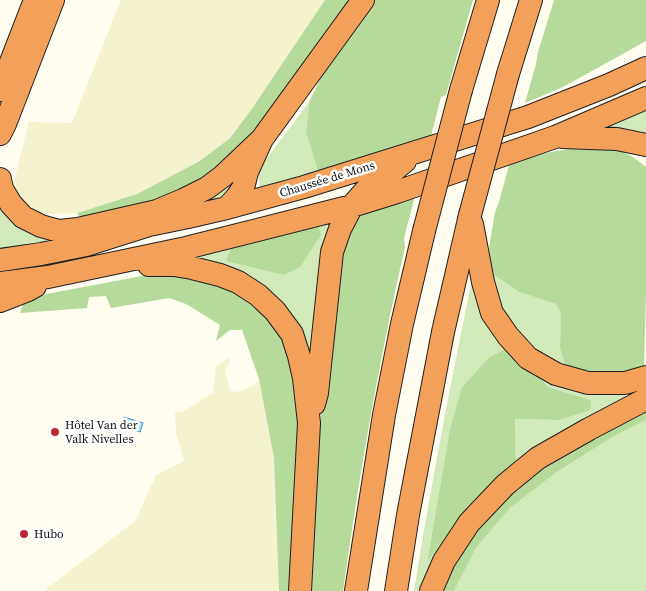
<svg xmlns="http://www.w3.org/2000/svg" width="646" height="591" font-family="'Source Serif 4',serif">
<rect width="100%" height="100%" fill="#fffcf0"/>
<path fill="#f5f2d0" d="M121 0H325L251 110 229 138 200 162 137 194 77 213 43 214 21 203 13 185 29 122 72 123Z
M228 358 230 361 225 371 230 390 234 392 241 391 253 386 259 379 274 458 279 591H44L136 520 156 475 184 461 176 433 175 412H182L213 393 216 366Z"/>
<path fill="#d2e9ba" d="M309 102 306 132 319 175 261 192 258 176 265 161Z
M646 107V141L597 130Z
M240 166 233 195 0 254V191L55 234Z
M336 219 315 363 189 256 232 245 226 261 318 224Z
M491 273 519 292 556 304 561 314 560 348 566 368 543 357 526 344 502 308Z
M473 275 509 347 462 387 450 430 427 561 452 530 426 591H414C431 485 451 380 473 275Z
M532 367 623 390 629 403 516 469 515 419 559 420 591 400 548 387Z
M646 420V591H454L476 548 510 508 557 472 614 436Z"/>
<path fill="#b6da99" d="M325 0H351L268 113 236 155 203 180 164 200 84 223 77 213 137 194 200 161 230 138 251 110Z
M371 0H473L446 95 441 97 430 140 319 175 306 132 309 102 330 59Z
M554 0H646V41L563 87 525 103 536 64 538 52Z
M587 146 613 147 633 157 646 167V292L644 369 623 374 596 375 566 368 560 348 561 314 556 304 519 292 491 273 489 248 495 212 498 205 510 162 551 152Z
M416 192 404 238 405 247C379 361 359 476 343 591H309L320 423 338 248 354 211Z
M318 224 321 235 300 267 284 275 226 261 232 245Z
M158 273 185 275 245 296 284 336 301 413 292 591H279L274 458 259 379 242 330H230L216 341 220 325 186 304 169 298 111 308 106 296 89 297 87 308 20 313 25 298Z
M509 347 532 367 548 387 591 400 590 410 559 420 515 419 516 469 452 530 427 562 450 429 462 387 489 358Z
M646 410V420L614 436 557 472 510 508 476 548 454 591H443L453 568 470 538 489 516 525 481 555 460Z"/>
<path fill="#b5ddf6" stroke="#3d92cc" d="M124 417 143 423 140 432 122 426Z"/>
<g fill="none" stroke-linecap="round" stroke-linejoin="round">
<defs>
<path id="highway" d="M508 74 531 0
M0 90 35 0
M461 90 488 0
M0 134 5 124 53 0
M563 137 617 139 646 145
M0 179 2 189 11 204 23 217 41 226 59 231 78 229 157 211 183 200 207 188 223 176 262 139
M227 208 237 197 243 188 247 172 262 139 363 0
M472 224 483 282 492 313 508 336 528 358 556 374 588 383H625L646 377
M0 260 41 254 86 245 149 225 188 217 227 208 304 187 528 117 609 85 646 68
M149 265H174L192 268 220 275 238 282 258 295 275 311 292 334 299 356 304 378 309 423 300 591
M0 283 48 277 186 248 352 206 397 192 555 137 646 98
M0 301 28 290 35 286
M314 404 317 393 332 252 340 229 352 206 366 190 392 172 405 161
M356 591 384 415 402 324 424 231
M396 591 408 515 443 332 470 215
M431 591 444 561 469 523 505 485 538 458 589 429 646 399"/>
</defs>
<use href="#highway" stroke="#202020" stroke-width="24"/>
<use href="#highway" stroke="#f3a15a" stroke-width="22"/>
<defs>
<path id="highway-bridge" d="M470 215 508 74
M424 231 461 90"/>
</defs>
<use href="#highway-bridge" stroke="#202020" stroke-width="24" stroke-linecap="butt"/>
<use href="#highway-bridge" stroke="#f3a15a" stroke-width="22"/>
</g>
<g fill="#be272e" stroke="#fff" stroke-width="2">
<circle cx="55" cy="432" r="5"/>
<circle cx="24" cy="534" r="5"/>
</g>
<g text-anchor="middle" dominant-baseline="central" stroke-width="5" stroke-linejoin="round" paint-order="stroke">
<g font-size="12" fill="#0f0f0f" stroke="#fff">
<text transform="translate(327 179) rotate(-17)">Chaussée de Mons</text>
</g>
<g font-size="12" fill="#0f0f0f" stroke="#fff" text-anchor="start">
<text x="65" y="425">Hôtel Van der<tspan x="65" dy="14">Valk Nivelles</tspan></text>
<text x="34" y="534">Hubo</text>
</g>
</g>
</svg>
